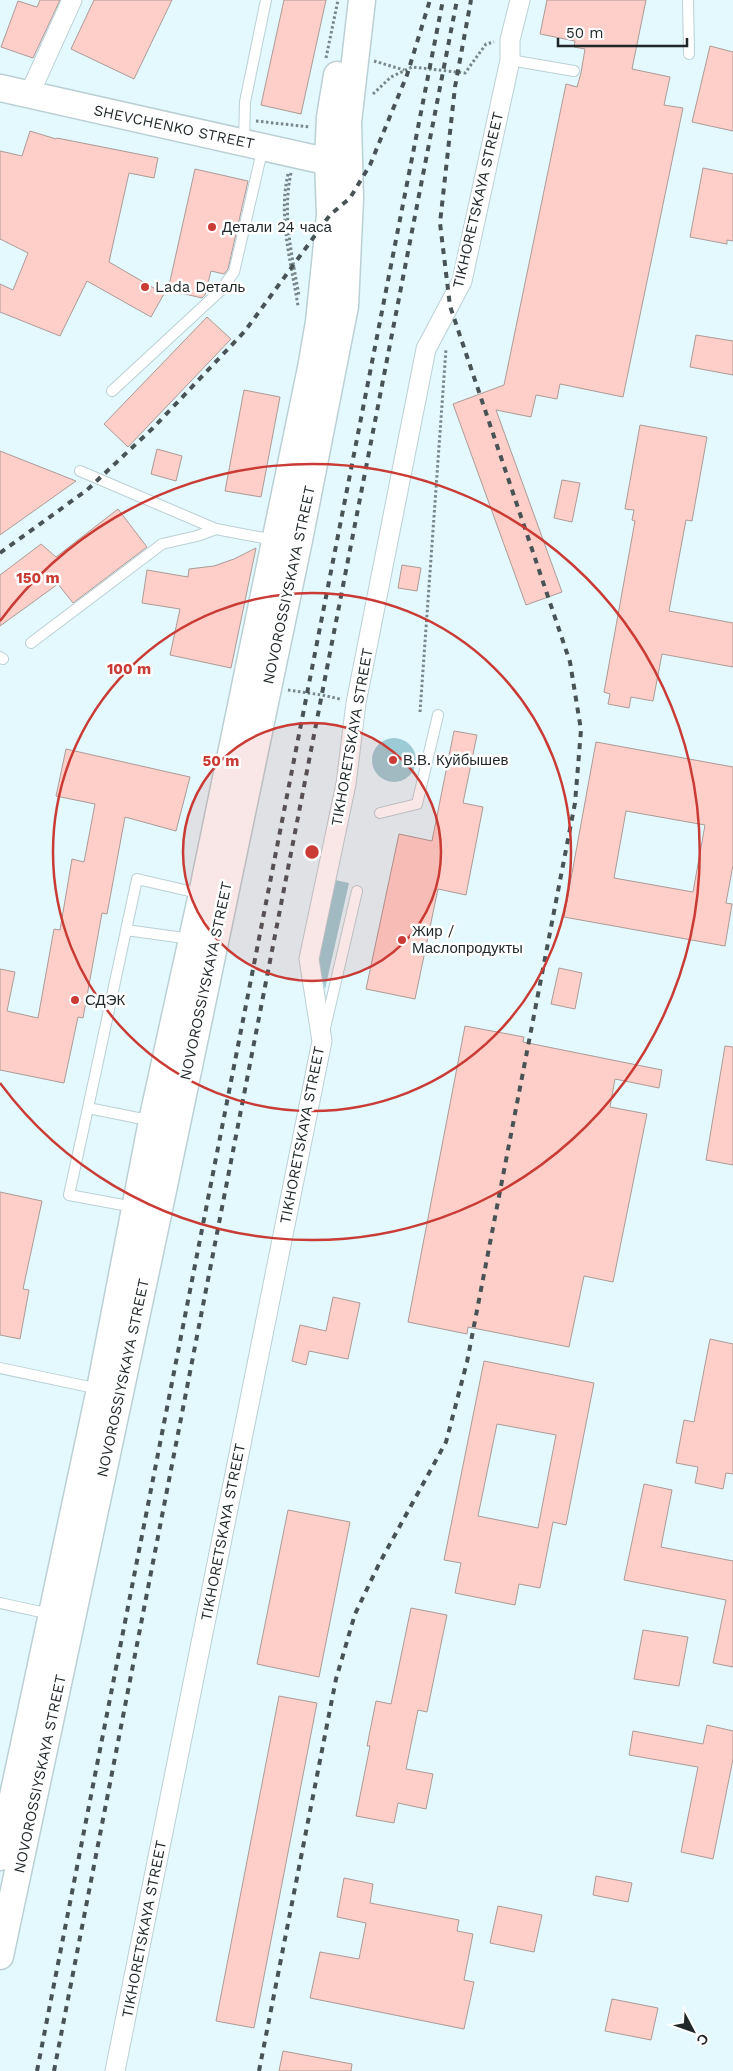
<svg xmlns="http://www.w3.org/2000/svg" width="733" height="2071" font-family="'Work Sans',sans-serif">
<rect width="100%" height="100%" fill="#e3f9fe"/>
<path fill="#9dcbd5" d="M372 760a22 22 0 1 1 44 0a22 22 0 1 1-44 0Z
M335 880 349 883 325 989 317 966 324 921Z"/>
<path fill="#fecfc8" stroke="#ad9a97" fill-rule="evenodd" d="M40 0H60L33 58 1 47 18 1 37 7Z
M94 0H172L134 79 71 49Z
M284 0H326L301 114 261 105Z
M547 0H646L632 69 670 77 664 105 683 108 623 397 560 384 557 399 536 395 531 417 496 410 562 592 526 605 453 404 504 385 566 84 577 87 581 73 585 49 574 47 575 41 540 34Z
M710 46 733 52V131L692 122Z
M30 131 56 139 57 138 158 158 154 178 129 173 109 262 164 294 151 317 87 281 60 336 0 312V284L13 290 28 253 0 239V151L22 156Z
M703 168 733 174V241L727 240V244L690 237Z
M195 169 248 181 228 269 224 274 211 271 205 295 202 298 168 290Z
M207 317 231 339 128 447 104 424Z
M696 335 733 341V375L690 367Z
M244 390 280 397 261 497 225 491Z
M640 425 707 437 692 521 686 520 669 611 733 623V667L662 654 653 701 631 697 629 708 608 704 610 694 604 692 635 521 632 520 634 510 625 509Z
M157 449 182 456 176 481 151 474Z
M0 451 76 481 0 535Z
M562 480 580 483 572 522 554 518Z
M118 509 147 547 73 603 58 584 0 626V575L41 544 56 557Z
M256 548 231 668 170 655 180 609 142 603 147 570 188 577 189 569 214 566 234 559Z
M402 565 421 568 417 591 398 588Z
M454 731 477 735 463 803 483 807 466 895 438 889 415 999 366 989 399 834 432 841Z
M596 742 733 767V865L726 903 732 904 725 946 564 917ZM626 811 705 825 693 892 614 878Z
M66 749 190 777 176 831 125 817 107 914 102 913 83 1018 78 1017 64 1083 0 1070V969L15 972 7 1011 38 1018 54 929 60 930 72 859 84 862 95 804 56 796Z
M559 968 582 973 575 1009 551 1004Z
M465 1026 524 1037 523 1042 662 1070 659 1088 615 1079 610 1107 647 1114 613 1282 584 1276 569 1347 468 1327 467 1334 408 1322Z
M725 1046 733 1047V1165L706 1160Z
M0 1192 42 1201 23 1289 29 1290 20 1339 0 1335Z
M333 1297 360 1303 348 1359 309 1351 306 1365 292 1361 300 1325 326 1331Z
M710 1339 733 1344V1474L726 1473 723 1489 695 1483 698 1467 676 1463 684 1420 694 1422Z
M484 1361 594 1383 566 1525 553 1522 540 1588 519 1584 515 1605 455 1593 461 1563 444 1560ZM497 1424 556 1435 538 1528 478 1516Z
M644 1484 672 1490 661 1547 733 1561V1667L713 1663 726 1600 624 1580Z
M288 1510 350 1522 319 1677 257 1664Z
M411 1608 447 1615 427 1712 418 1710 406 1769 433 1774 426 1809 398 1803 394 1823 356 1816 370 1746H367L376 1701 391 1704Z
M643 1630 688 1637 679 1686 634 1679Z
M279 1696 317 1703 254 2028 216 2021Z
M707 1725 733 1731V1759L713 1859 681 1852 698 1767 629 1755 633 1731 703 1744Z
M596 1876 632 1883 628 1902 593 1895Z
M344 1878 373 1884 370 1903 459 1920 457 1931 473 1934 464 1980 474 1982 464 2029 310 1998 320 1952 359 1959 366 1923 337 1917Z
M498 1906 542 1915 534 1952 490 1943Z
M612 1999 658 2008 651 2040 605 2031Z
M283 2051 352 2064 351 2071H279Z"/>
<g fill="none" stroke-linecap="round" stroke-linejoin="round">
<defs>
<path id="lane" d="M688 0 689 54
M510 60 574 71
M244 141 245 102 266 0
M112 391 220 291 234 272 263 147
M80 471 216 529 274 540
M31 643 162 544 197 536 216 529
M0 657 3 659
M380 813 417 804 438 715
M126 930 191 939
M325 1028 357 891
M88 1108 69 1195 134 1207
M153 1121 88 1108 137 879 202 894
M0 1368 99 1389
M0 1603 50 1614"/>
<path id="street" d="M29 95 72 0
M115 2071 322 1041 309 959 346 784 356 703 426 349 462 281 510 60V40L520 0"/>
<path id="secondary" d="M0 88 343 165
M0 1857 100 1389 152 1121 202 894 311 368 319 322 330 215 328 161 330 117 337 75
M0 1956 157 1219 299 540 345 306 350 198 348 122 362 0"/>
</defs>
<use href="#lane" stroke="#bbd0d5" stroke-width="12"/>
<use href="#street" stroke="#bbd0d5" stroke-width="21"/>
<use href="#secondary" stroke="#bbd0d5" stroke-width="29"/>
<path stroke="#78878a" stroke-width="3" stroke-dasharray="2.5 2.5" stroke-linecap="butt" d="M326 58 338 0
M374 61 404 70
M373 94 391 77 412 67 465 73 486 44 494 42
M256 121 310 127
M291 173C282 215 292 254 299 296
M288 174C278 217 291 262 298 306
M288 690 322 695 340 699
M420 712 446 349"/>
<use href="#lane" stroke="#fff" stroke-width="10"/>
<use href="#street" stroke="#fff" stroke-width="19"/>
<use href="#secondary" stroke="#fff" stroke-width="26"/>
<path stroke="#485356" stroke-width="4" stroke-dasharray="6 6" stroke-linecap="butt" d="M0 553 87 490 153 428 245 331 330 215 350 198 370 165 407 75 430 0
M37 2071 443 0
M54 2071 457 0
M259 2071 336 1679 355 1614 379 1564 446 1442 467 1362 575 803 581 730 570 662 450 306 440 223 455 87 471 0"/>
</g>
<circle cx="312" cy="852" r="129" fill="#c93b34" fill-opacity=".12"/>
<g fill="none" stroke="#c93b34" stroke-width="2.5">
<circle cx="312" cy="852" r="129"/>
<circle cx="312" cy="852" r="259"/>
<path d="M0 621A388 388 0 1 1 0 1083"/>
</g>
<g fill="#c93b34" stroke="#fff" stroke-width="2">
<circle cx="212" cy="227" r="5"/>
<circle cx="145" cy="287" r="5"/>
<circle cx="393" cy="760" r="5"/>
<circle cx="402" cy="940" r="5"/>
<circle cx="75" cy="1000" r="5"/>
</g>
<g text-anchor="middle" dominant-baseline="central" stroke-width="5" stroke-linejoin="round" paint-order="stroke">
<g font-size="15" fill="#1f2729" stroke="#fff">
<text transform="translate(174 127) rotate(12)">SHEVCHENKO STREET</text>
<text transform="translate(478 200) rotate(-77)">TIKHORETSKAYA STREET</text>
<text transform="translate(289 585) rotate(-78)">NOVOROSSIYSKAYA STREET</text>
<text transform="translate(352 737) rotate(-80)">TIKHORETSKAYA STREET</text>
<text transform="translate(206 981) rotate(-78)">NOVOROSSIYSKAYA STREET</text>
<text transform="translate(302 1135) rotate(-79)">TIKHORETSKAYA STREET</text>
<text transform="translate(123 1378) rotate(-78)">NOVOROSSIYSKAYA STREET</text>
<text transform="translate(223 1532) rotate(-79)">TIKHORETSKAYA STREET</text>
<text transform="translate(40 1774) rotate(-78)">NOVOROSSIYSKAYA STREET</text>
<text transform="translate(144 1929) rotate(-79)">TIKHORETSKAYA STREET</text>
</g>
<g font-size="15" fill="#1f2729" stroke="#fff" text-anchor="start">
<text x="222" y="227">Детали 24 часа</text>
<text x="155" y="287">Lada Dеталь</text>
<text x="403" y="760">В.В. Куйбышев</text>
<text x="412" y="931">Жир /<tspan x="412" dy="17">Маслопродукты</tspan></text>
<text x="85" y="1000">СДЭК</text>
</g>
</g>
<circle cx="312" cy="852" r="8" fill="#c93b34" stroke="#fff" stroke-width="2.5"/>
<g font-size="15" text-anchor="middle" font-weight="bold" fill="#c93b34" stroke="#fff" stroke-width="5" stroke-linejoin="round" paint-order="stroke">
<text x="38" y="583">150 m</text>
<text x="129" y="674">100 m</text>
<text x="221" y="766">50 m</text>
</g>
<g transform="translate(693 2031) rotate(131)" stroke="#ffffff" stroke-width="4" paint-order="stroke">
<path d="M0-4L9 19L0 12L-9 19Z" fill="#1f2729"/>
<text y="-8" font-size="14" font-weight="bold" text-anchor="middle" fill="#1f2729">С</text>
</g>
<path d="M558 38v8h129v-8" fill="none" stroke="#1f2729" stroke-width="2.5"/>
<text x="566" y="38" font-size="15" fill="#1f2729" stroke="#ffffff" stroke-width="4" paint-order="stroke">50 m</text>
</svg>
